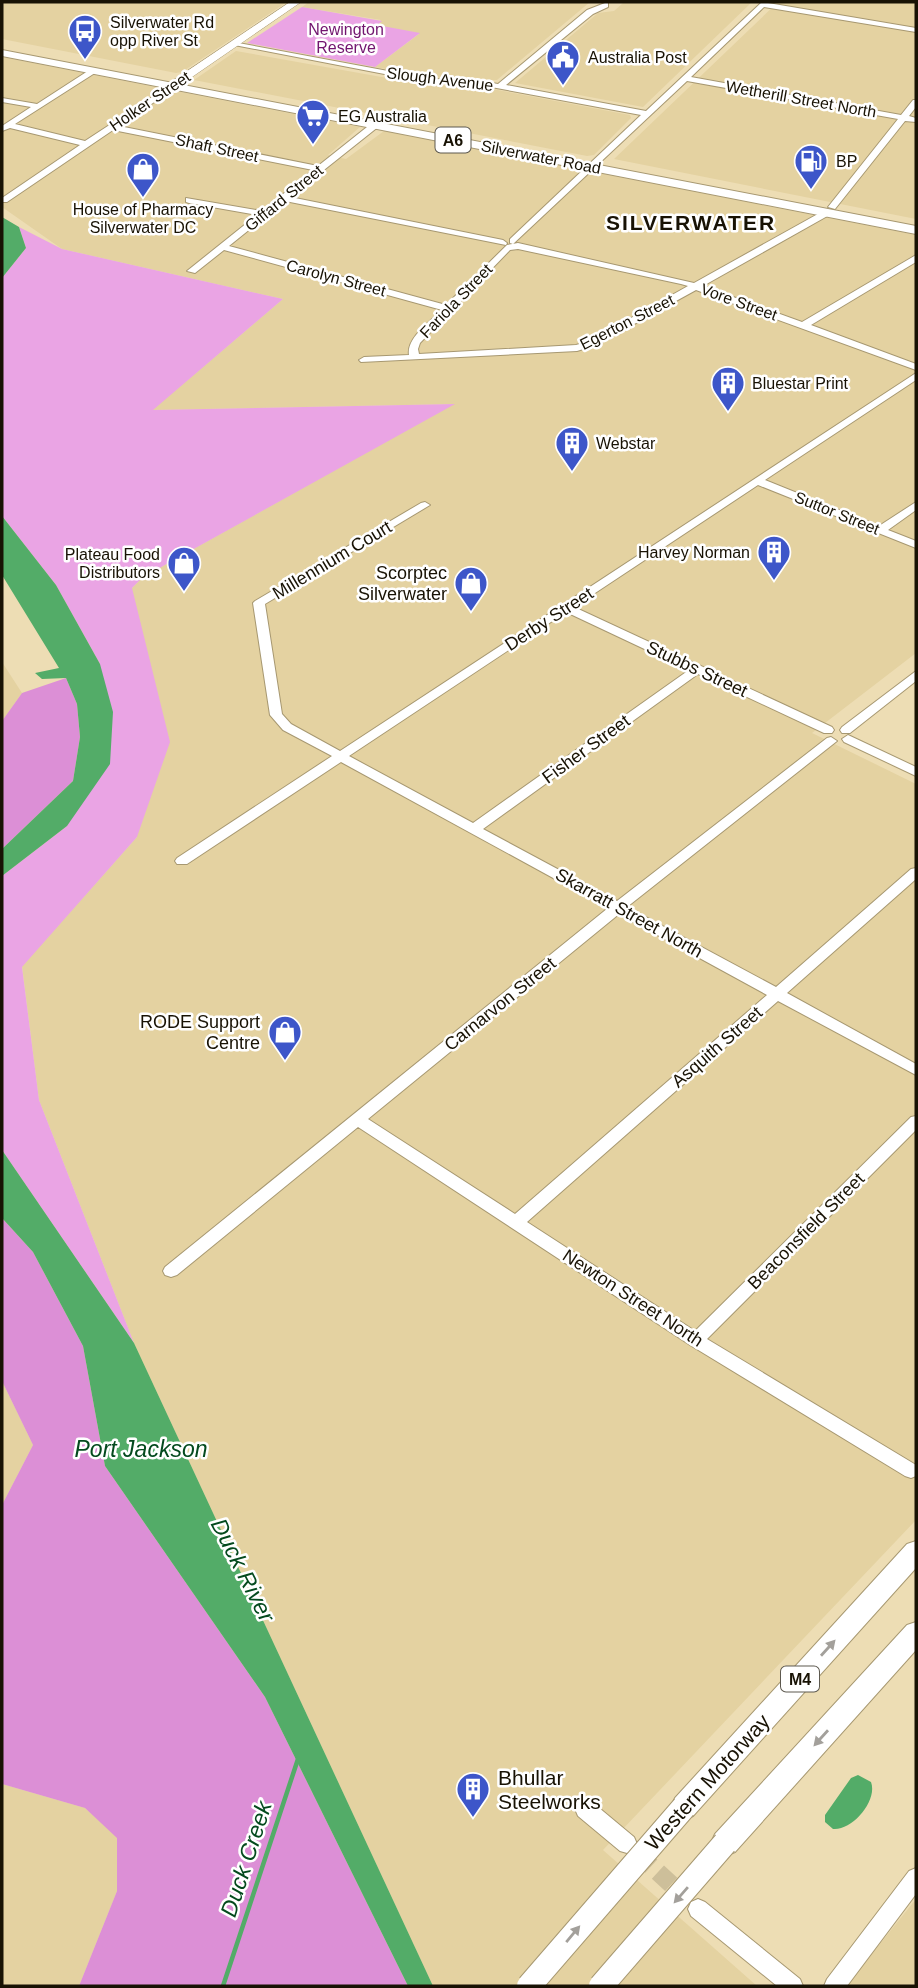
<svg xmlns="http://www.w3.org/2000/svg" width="918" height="1988" font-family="Helvetica,sans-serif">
<rect width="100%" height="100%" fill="#edddb4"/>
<path fill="#e4d2a1" d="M2 2H287L182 72 176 73 2 39Z
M309 2H590L497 80H491L471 77 436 78 375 67 419 34 376 25 381 20 302 7Z
M620 2H752L643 107 515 83 598 13 614 11 623 3Z
M778 2H916V219L614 159Z
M236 51 432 86 467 85 487 88 630 115 631 118 594 155 587 156 194 80Z
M2 57 360 127 328 155 346 159 384 131 916 235V653L812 733 916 784V1520L603 1850 757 1986H433L134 1343 39 1100 22 966 137 837 132 588 140 580 163 566 453 404 152 410 283 299 62 249 2 207Z
M2 662 22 693 2 721Z
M2 1381 33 1445 2 1505Z
M2 1784 85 1808 117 1837V1891L79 1986H2Z
M916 1899V1986H846Z"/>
<path fill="#eaa4e4" d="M302 7 382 21 377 25 420 33 375 67 247 43Z
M19 227 62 249 283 299 153 410 455 404 163 566 140 580 132 588 170 742 137 837 22 967 39 1100 134 1343 2 1150V876L67 826 100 664 56 585 2 516V278L26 248Z"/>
<path fill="#dc8fd6" d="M66 678 77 704 80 737 73 781 2 849V721L22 693Z
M2 1218 33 1252 83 1346 105 1466 265 1697 408 1986H79L117 1891V1838L85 1808 2 1784V1505L33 1445 2 1381Z"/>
<path fill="#53ac68" d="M2 217 19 227 26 248 2 278Z
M2 516 56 585 100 664 113 712 110 764 67 826 2 876V849L73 781 80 737 77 704 66 678 42 679 35 673 59 668 2 575Z
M2 1150 134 1343 433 1986H408L265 1697 105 1466 83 1346 33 1252 2 1218Z
M858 1775 871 1782C878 1801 852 1831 833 1829L825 1822V1815L851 1778Z"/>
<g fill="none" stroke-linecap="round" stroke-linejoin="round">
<path stroke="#53ac68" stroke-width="4.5" d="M223 1986 298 1759"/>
<path stroke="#cdbf9a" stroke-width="18" stroke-dasharray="18 9" stroke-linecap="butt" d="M638 1854 685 1897"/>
<defs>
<path id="minor" d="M762 2 916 28V32L764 7 691 77 901 115 913 100H916V107L909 116 916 118V122L905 121 835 209 828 207 898 119 687 81 513 244 510 243V239L641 115 475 84 431 83 229 44 233 42 431 79 475 80 498 84 587 10 605 3H608V7L593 14 506 85 646 111Z
M91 69 98 71 15 124 85 141 172 84H175V88L119 126 318 166 372 123H378V127L290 197 503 240 507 243 506 245 285 201 229 246 446 305 507 245 518 243 694 283 825 210H831V214L703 286 802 322 916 255V262L811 325 916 364V370L696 290 596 345 577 351 361 362 359 360 364 357 409 355C406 338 431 321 442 310L224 250 195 273 187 271 257 215 189 203 186 202V198L262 211 313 170 113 130 7 202H2V198L80 145 10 128 2 131V126L31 107 2 102V98L37 104ZM518 249 681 284 688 286 590 341 576 345 419 354 418 349 420 343 510 250Z
M916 373V380L765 480 879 526 916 502V510L888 530 916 541V548L758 485 574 607 832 727 834 730 832 733H824L698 674 483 829 617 901 827 738 831 737 837 741 627 907 776 987 911 869 916 868V879L787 993 916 1064V1075L778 1001 527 1222 695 1331 911 1117 916 1116V1130L707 1339 916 1465V1476L911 1478 905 1476 690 1345 358 1127 177 1275 171 1277 165 1275 163 1271 165 1267 608 908 341 762 187 864H177L175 861 177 858 332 756 283 730 270 715 253 603 255 601 421 503 425 502 430 505 265 604 282 714 291 724 340 751ZM566 612 689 670 473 823 349 756ZM619 914 767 995 515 1214 368 1119Z
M916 671V681L850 733H842L840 730 842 727Z
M848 735 916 767V776L844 742 842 739Z
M585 1800 592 1802 634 1837 637 1844 634 1851 627 1853 620 1851 578 1816 575 1809 578 1802Z
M916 1868V1894L847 1986H824L827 1979 909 1871Z
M698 1899 705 1902 800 1979 803 1986H777L691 1916 688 1909 691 1902Z"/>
<path id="major" d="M290 2H301L176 88H168V84Z"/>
<path id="highway" d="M2 50 916 226V234L2 56Z
M916 1541V1568L693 1816 684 1820 675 1816 671 1807 675 1798 907 1544Z
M916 1622V1650L735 1852 725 1856 715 1852 711 1843 715 1834 907 1625Z"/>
</defs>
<use href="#minor" stroke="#a79871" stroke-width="2"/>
<use href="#major" stroke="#a79871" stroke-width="1"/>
<use href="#highway" stroke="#a79871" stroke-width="2"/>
<use href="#minor" fill="#fff" fill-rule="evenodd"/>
<use href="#major" fill="#fff" fill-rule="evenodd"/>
<use href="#highway" fill="#fff" fill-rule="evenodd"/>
<defs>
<path id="highway-bridge" d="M529 1986 684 1807
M601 1986 725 1843"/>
</defs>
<use href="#highway-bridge" stroke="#a79871" stroke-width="26" stroke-linecap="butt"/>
<use href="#highway-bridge" stroke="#fff" stroke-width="24"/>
</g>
<defs><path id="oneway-solid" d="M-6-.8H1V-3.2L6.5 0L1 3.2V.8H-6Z" transform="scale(1.75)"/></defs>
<g fill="#a3a09b">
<use href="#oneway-solid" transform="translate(828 1648) rotate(-48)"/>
<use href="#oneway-solid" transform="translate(821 1738) rotate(132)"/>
<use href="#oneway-solid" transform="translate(681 1895) rotate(131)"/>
<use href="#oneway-solid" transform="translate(573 1934) rotate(-50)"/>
</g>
<defs>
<symbol id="bus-pin" viewBox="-11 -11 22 30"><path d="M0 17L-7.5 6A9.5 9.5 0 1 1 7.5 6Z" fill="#3d56c9" stroke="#fff"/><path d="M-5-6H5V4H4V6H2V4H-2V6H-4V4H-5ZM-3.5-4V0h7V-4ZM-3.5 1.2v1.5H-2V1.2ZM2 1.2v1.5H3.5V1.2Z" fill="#fff"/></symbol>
<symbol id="civic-pin" viewBox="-11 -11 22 30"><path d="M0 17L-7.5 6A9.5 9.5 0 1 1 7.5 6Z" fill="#3d56c9" stroke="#fff"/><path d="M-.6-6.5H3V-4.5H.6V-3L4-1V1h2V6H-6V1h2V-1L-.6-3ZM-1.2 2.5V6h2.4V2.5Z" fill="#fff"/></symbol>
<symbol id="supermarket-pin" viewBox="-11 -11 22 30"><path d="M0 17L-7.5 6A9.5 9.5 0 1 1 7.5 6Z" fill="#3d56c9" stroke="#fff"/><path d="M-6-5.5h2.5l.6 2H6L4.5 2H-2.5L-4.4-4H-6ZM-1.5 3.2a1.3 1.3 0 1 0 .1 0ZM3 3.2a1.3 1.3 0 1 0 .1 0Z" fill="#fff"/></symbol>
<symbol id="fuel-pin" viewBox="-11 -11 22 30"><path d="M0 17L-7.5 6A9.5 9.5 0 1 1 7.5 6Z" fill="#3d56c9" stroke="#fff"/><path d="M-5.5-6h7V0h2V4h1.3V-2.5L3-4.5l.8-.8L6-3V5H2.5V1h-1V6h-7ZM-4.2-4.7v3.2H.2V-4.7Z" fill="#fff"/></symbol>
<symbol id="shop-pin" viewBox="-11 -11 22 30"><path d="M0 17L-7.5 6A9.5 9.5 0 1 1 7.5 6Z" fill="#3d56c9" stroke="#fff"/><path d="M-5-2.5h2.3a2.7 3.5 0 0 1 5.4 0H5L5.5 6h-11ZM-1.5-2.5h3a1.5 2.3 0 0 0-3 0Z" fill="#fff"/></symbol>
<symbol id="building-pin" viewBox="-11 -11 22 30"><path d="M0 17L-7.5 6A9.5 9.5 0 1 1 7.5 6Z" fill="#3d56c9" stroke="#fff"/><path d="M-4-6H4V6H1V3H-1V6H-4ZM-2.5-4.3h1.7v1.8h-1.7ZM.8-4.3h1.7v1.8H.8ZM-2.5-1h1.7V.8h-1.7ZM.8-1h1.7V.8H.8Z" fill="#fff"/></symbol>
</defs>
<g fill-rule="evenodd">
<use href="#bus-pin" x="66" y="12" width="38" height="52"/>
<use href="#civic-pin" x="544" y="38" width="38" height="52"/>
<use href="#supermarket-pin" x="294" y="97" width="38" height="52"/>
<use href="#fuel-pin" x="792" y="142" width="38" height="52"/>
<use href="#shop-pin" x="124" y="150" width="38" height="52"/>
<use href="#building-pin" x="709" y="364" width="38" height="52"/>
<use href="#building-pin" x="553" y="424" width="38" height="52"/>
<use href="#building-pin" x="755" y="533" width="38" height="52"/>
<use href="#shop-pin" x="165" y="544" width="38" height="52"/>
<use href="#shop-pin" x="452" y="564" width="38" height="52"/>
<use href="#shop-pin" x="266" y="1013" width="38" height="52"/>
<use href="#building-pin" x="454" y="1770" width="38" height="52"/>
</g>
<g text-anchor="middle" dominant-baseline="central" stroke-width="5" stroke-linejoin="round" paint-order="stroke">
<g font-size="16" fill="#181204" stroke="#fff" text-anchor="start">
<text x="110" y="22">Silverwater Rd<tspan x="110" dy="18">opp River St</tspan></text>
<text x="588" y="57">Australia Post</text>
<text x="338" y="116">EG Australia</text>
<text x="836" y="161">BP</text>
<text x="143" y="209" text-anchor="middle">House of Pharmacy<tspan x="143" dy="18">Silverwater DC</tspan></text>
<text x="752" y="383">Bluestar Print</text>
<text x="596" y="443">Webstar</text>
<text x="750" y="552" text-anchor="end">Harvey Norman</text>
<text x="160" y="554" text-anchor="end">Plateau Food<tspan x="160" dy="18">Distributors</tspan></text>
</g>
<g font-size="16" fill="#72156f" stroke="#fff">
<text x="346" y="29">Newington<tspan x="346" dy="18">Reserve</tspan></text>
</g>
<g font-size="16" fill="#181204" stroke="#fff">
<text transform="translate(440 79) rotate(7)">Slough Avenue</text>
<text transform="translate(801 99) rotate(10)">Wetherill Street North</text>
<text transform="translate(150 101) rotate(-34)">Holker Street</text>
<text transform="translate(217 148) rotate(12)">Shaft Street</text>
<text transform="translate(541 157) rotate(11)">Silverwater Road</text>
<text transform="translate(284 198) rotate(-39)">Giffard Street</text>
<text transform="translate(336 278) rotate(15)">Carolyn Street</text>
<text transform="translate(456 301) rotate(-46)">Fariola Street</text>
<text transform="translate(739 302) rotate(20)">Vore Street</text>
<text transform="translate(627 322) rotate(-27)">Egerton Street</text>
<text transform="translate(837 513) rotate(22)">Suttor Street</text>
</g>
<g fill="#fff" stroke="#5d594f" stroke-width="2">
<rect x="435.5" y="127.5" width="35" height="25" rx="5"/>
<rect x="781" y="1666.5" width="38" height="25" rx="5"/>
</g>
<g font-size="16" font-weight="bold" fill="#181204">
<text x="453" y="140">A6</text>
<text x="800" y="1679">M4</text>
</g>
<g font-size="18" fill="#181204" stroke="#fff">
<text transform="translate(332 560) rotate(-31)">Millennium Court</text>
<text transform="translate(549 619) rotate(-33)">Derby Street</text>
<text transform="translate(697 669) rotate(25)">Stubbs Street</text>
<text transform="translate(586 749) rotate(-36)">Fisher Street</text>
<text transform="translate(629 913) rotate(29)">Skarratt Street North</text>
<text transform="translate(500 1004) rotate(-39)">Carnarvon Street</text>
<text transform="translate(717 1047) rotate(-41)">Asquith Street</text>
<text transform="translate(806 1231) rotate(-45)">Beaconsfield Street</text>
<text transform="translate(633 1298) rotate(33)">Newton Street North</text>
</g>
<g font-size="18" fill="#181204" stroke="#fff" text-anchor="end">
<text x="447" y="573">Scorptec<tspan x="447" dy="21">Silverwater</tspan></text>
<text x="260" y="1022">RODE Support<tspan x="260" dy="21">Centre</tspan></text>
</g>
<g font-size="21" font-weight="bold" letter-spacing="2" fill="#181204" stroke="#fff">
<text x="691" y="222">SILVERWATER</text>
</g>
<g font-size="21" fill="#181204" stroke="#fff" text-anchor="start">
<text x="498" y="1777">Bhullar<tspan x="498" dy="24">Steelworks</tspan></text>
</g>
<g font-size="21" fill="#181204" stroke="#fff">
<text transform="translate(707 1782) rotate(-48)">Western Motorway</text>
</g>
<g font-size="23" font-style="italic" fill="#044a1e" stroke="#fff">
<text x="141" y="1449">Port Jackson</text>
<text transform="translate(243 1570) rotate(63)">Duck River</text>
<text transform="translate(246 1859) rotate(-72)">Duck Creek</text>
</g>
</g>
<rect width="918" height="1988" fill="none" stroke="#181204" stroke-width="7"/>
</svg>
